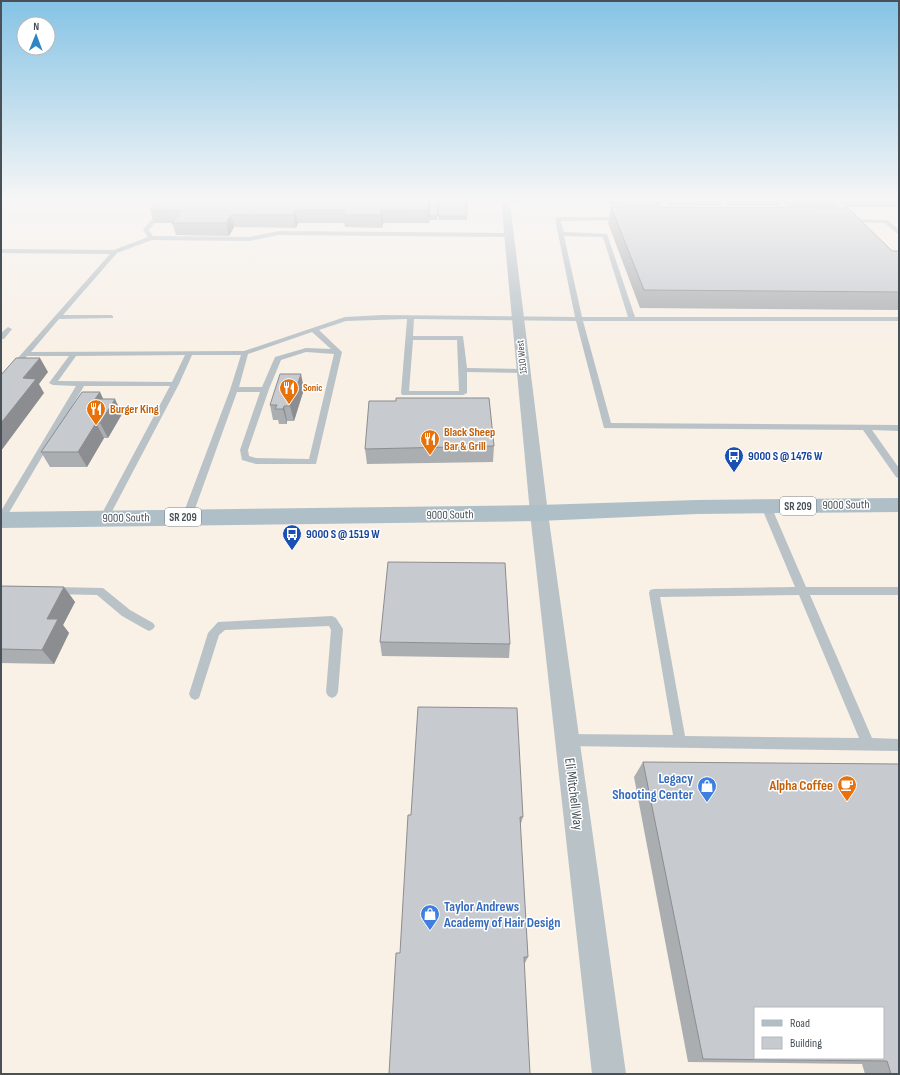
<svg xmlns="http://www.w3.org/2000/svg" width="900" height="1075" font-family="'Sofia Sans Condensed',sans-serif">
<rect width="100%" height="100%" fill="#eeecec"/>
<path fill="#f9f0e6" fill-rule="evenodd" d="M155 200H518L521 209 899 212V1074H1V202L153 203ZM755 1008H883V1058H755Z"/>
<g fill="none" stroke-linecap="round" stroke-linejoin="round">
<path fill="#b9c2c7" fill-rule="evenodd" d="M167 200H173L149 230 153 236 249 237 279 231 509 233 512 235 509 237 279 235 249 241 152 240 117 253 63 315H111L113 316V318L59 319 31 352 244 351 345 317 382 315 575 317 555 219 558 217H620L622 218V220L561 221 564 232 607 234 635 317H899V321H583L611 423 899 425V431L872 430 899 468V478L896 477 863 430 604 428 576 321 414 319 413 336H463L467 368 524 369 528 371 524 373 467 372V393L463 395H402L401 393 407 319 346 321 319 330 342 352 316 464H256L242 460 240 450 260 392H237L192 517 190 519H184L182 517 230 390 241 355H192L179 384 107 521H101L99 519 170 386H84L4 521 1 523V511L76 386 53 385 49 383 69 356H27L4 384H1V377L110 254 1 253V249L114 250 148 237 143 230ZM564 236 603 237 628 317H582ZM312 332 331 349 306 348 275 357 262 387H239L248 354ZM413 340H457L459 391H409ZM306 352 334 354 309 459 256 458 249 456 248 450 269 389 281 360ZM185 355 172 382 58 381 76 356Z
M848 219 888 220 899 230V235L885 223 846 222V220Z
M8 327 12 329 4 339H1V333Z
M766 503 771 506 806 587H899V595H810L872 738 899 739V751L567 746 562 744 561 740 562 736 567 734 673 735 649 593 650 590 654 589 795 587 761 506ZM799 595 859 738 685 736 660 597Z
M53 587 103 588 130 610 153 623 155 626 153 629 149 631 145 629 122 616 97 595 49 594 48 591 49 588Z
M332 616 336 618 343 629 338 692 336 696 332 698 328 696 326 692 331 630 329 626 225 630 219 635 199 698 195 700 191 698 189 694 208 633 218 622Z"/>
<path fill="#b9c2c7" fill-rule="evenodd" d="M501 200H555L550 203 510 204 548 513 626 1074H592L530 513Z"/>
<path fill="#aebfc8" fill-rule="evenodd" d="M899 498V512L697 514 539 521 1 528V512L539 505 697 500Z"/>
</g>
<path fill="#abaeb1" d="M438 200 437 220H429V223H383L382 228 345 227 344 223H298L296 228 234 227 229 236 176 235 172 223H154L150 210Z
M467 200V220H439L438 216Z
M606 200H662L661 206H636L635 204V206L610 205 609 202H607Z
M665 200H722L720 206H695L694 204V206H669Z
M723 200H899V204L897 207H872L871 206V207H846L840 202 838 207H814L813 206 812 207H787L781 200 779 206H754L753 205 752 206H728Z
M611 207 892 251H899V310L640 308 608 223Z
M304 389 294 421H287V424H279L278 420H273L270 405Z
M103 399 122 414 108 438H104L87 467H50L41 452Z
M396 401 494 446 493 462 367 464 365 449Z
M1 586 64 587 75 602 63 625 69 633 54 664 1 663Z
M380 642 510 644 509 658 382 656Z
M643 762 899 1074H865L862 1064 688 1062 634 777Z
M408 815 523 817 520 827 528 957 525 963Z"/>
<path fill="#8b8d90" d="M429 200H431L429 223 428 211Z
M296 210 298 223 296 228 293 215Z
M382 210 383 223 382 228 381 215Z
M231 215 234 227 229 236 226 223Z
M40 358 48 372 39 384 44 393 1 451V423L23 378Z
M301 374 304 389 294 421 290 406Z
M100 392 107 407 95 399Z
M115 399 122 414 108 438 100 423Z
M284 406 287 421V424L283 409Z
M96 423 104 438 87 467 78 452Z
M64 587 75 602 63 625 69 633 54 664 42 650 47 619Z"/>
<path fill="#c7cace" stroke="#8b8d90" fill-rule="evenodd" d="M158 200H429L428 211 382 210 381 215H343L345 210H296L293 215H231L226 223H172L181 211 150 210Z
M430 200H438L437 216H429Z
M440 200H467V216H438Z
M611 207 848 208 892 251H899V292L644 290Z
M16 358H40L23 378 36 379 1 423V375Z
M280 374H301L290 406H284L283 409H275L277 405H270Z
M82 392H100L95 399H115L100 423H96L78 452H41Z
M396 398H489L494 446 365 449 369 401H396Z
M388 562 505 563 510 644 380 642Z
M1 586 64 587 47 619H58L42 650 1 649Z
M418 707 517 708 523 817H520L528 957H524L530 1074H389L396 953H400L408 815H411Z
M643 762 899 764V1074H891L887 1061 703 1059ZM755 1008H883V1058H755Z"/>
<linearGradient id="sky" x2="0" y2="1"><stop stop-color="#85c3e5"/><stop offset="0.57" stop-color="#f7f6f6"/><stop offset="1" stop-color="#f7f6f6" stop-opacity="0"/></linearGradient>
<rect width="900" height="350" fill="url(#sky)"/>
<defs>
<symbol id="restaurant-pin" viewBox="-11 -11 22 30"><path d="M0 17L-7.5 6A9.5 9.5 0 1 1 7.5 6Z" fill="#e8710a" stroke="#fff"/><path d="M-5-6h1v4h1v-4h1v4h1v-4h1v5L-1.5 .5V6h-2V.5L-5-1ZM5-6V6H3V1.5H1.5Q1.5-4 5-6Z" fill="#fff"/></symbol>
<symbol id="bus-pin" viewBox="-11 -11 22 30"><path d="M0 17L-7.5 6A9.5 9.5 0 1 1 7.5 6Z" fill="#1a4fb4" stroke="#fff"/><path d="M-5-6H5V4H4V6H2V4H-2V6H-4V4H-5ZM-3.5-4V0h7V-4ZM-3.5 1.2v1.5H-2V1.2ZM2 1.2v1.5H3.5V1.2Z" fill="#fff"/></symbol>
<symbol id="cafe-pin" viewBox="-11 -11 22 30"><path d="M0 17L-7.5 6A9.5 9.5 0 1 1 7.5 6Z" fill="#e8710a" stroke="#fff"/><path d="M-5.5-4.5H6V0H3Q3 3.5 0 3.5H-2.5Q-5.5 3.5-5.5 0ZM3-3.2v2h1.7v-2ZM-6 4.5H4V6H-6Z" fill="#fff"/></symbol>
<symbol id="shop-pin" viewBox="-11 -11 22 30"><path d="M0 17L-7.5 6A9.5 9.5 0 1 1 7.5 6Z" fill="#3f7fe0" stroke="#fff"/><path d="M-5-2.5h2.3a2.7 3.5 0 0 1 5.4 0H5L5.5 6h-11ZM-1.5-2.5h3a1.5 2.3 0 0 0-3 0Z" fill="#fff"/></symbol>
</defs>
<g fill-rule="evenodd">
<use href="#restaurant-pin" x="278" y="377" width="22" height="30"/>
<use href="#restaurant-pin" x="85" y="398" width="22" height="30"/>
<use href="#restaurant-pin" x="419" y="428" width="22" height="30"/>
<use href="#bus-pin" x="723" y="445" width="22" height="30"/>
<use href="#bus-pin" x="281" y="523" width="22" height="30"/>
<use href="#cafe-pin" x="836" y="774" width="22" height="30"/>
<use href="#shop-pin" x="696" y="775" width="22" height="30"/>
<use href="#shop-pin" x="419" y="903" width="22" height="30"/>
</g>
<g text-anchor="middle" dominant-baseline="central" stroke-width="3" stroke-linejoin="round" paint-order="stroke">
<g font-size="10" fill="#475157" stroke="#fff">
<text transform="translate(522 357) rotate(-96)">1510 West</text>
</g>
<g font-size="10" font-weight="bold" fill="#c56008" stroke="#fff" text-anchor="start">
<text x="303" y="388">Sonic</text>
</g>
<g fill="#fff" stroke="#7e8589" stroke-width="1">
<rect x="780" y="497" width="36" height="18" rx="3"/>
<rect x="165" y="508" width="36" height="18" rx="3"/>
</g>
<g font-size="11" font-weight="bold" fill="#475157">
<text x="798" y="506">SR 209</text>
<text x="183" y="517">SR 209</text>
</g>
<g font-size="12" font-weight="bold" fill="#c56008" stroke="#fff" text-anchor="start">
<text x="110" y="409">Burger King</text>
<text x="444" y="432">Black Sheep<tspan x="444" dy="14">Bar &amp; Grill</tspan></text>
</g>
<g font-size="12" font-weight="bold" fill="#164399" stroke="#fff" text-anchor="start">
<text x="748" y="456">9000 S @ 1476 W</text>
<text x="306" y="534">9000 S @ 1519 W</text>
</g>
<g font-size="12" fill="#475157" stroke="#fff">
<text transform="translate(846 505) rotate(-1)">9000 South</text>
<text transform="translate(450 515) rotate(-1)">9000 South</text>
<text transform="translate(126 518) rotate(-1)">9000 South</text>
</g>
<g font-size="14" font-weight="bold" fill="#366cbe" stroke="#fff" text-anchor="end">
<text x="693" y="778">Legacy<tspan x="693" dy="16">Shooting Center</tspan></text>
<text x="444" y="906" text-anchor="start">Taylor Andrews<tspan x="444" dy="16">Academy of Hair Design</tspan></text>
</g>
<g font-size="14" font-weight="bold" fill="#c56008" stroke="#fff" text-anchor="end">
<text x="833" y="785">Alpha Coffee</text>
</g>
<g font-size="14" fill="#475157" stroke="#fff">
<text transform="translate(574 794) rotate(83)">Eli Mitchell Way</text>
</g>
</g>
<rect width="900" height="1075" fill="none" stroke="#475157" stroke-width="4"/>
<rect x="754" y="1007" width="130" height="52" fill="#ffffff" stroke="#b5b9bc"/>
<rect x="762" y="1020" width="20" height="6" fill="#aebfc8" stroke="#b5b9bc"/>
<text x="790" y="1027" font-size="12" fill="#475157">Road</text>
<rect x="762" y="1037" width="20" height="12" fill="#c7cace" stroke="#b5b9bc"/>
<text x="790" y="1047" font-size="12" fill="#475157">Building</text>
<g transform="translate(36 36) rotate(1)"><circle r="19" fill="#ffffff" stroke="#b5b9bc"/>
<path d="M0-3L7 15L0 10L-7 15Z" fill="#2e85c6"/>
<text y="-6" font-size="11" font-weight="bold" text-anchor="middle" fill="#475157">N</text>
</g>
</svg>
